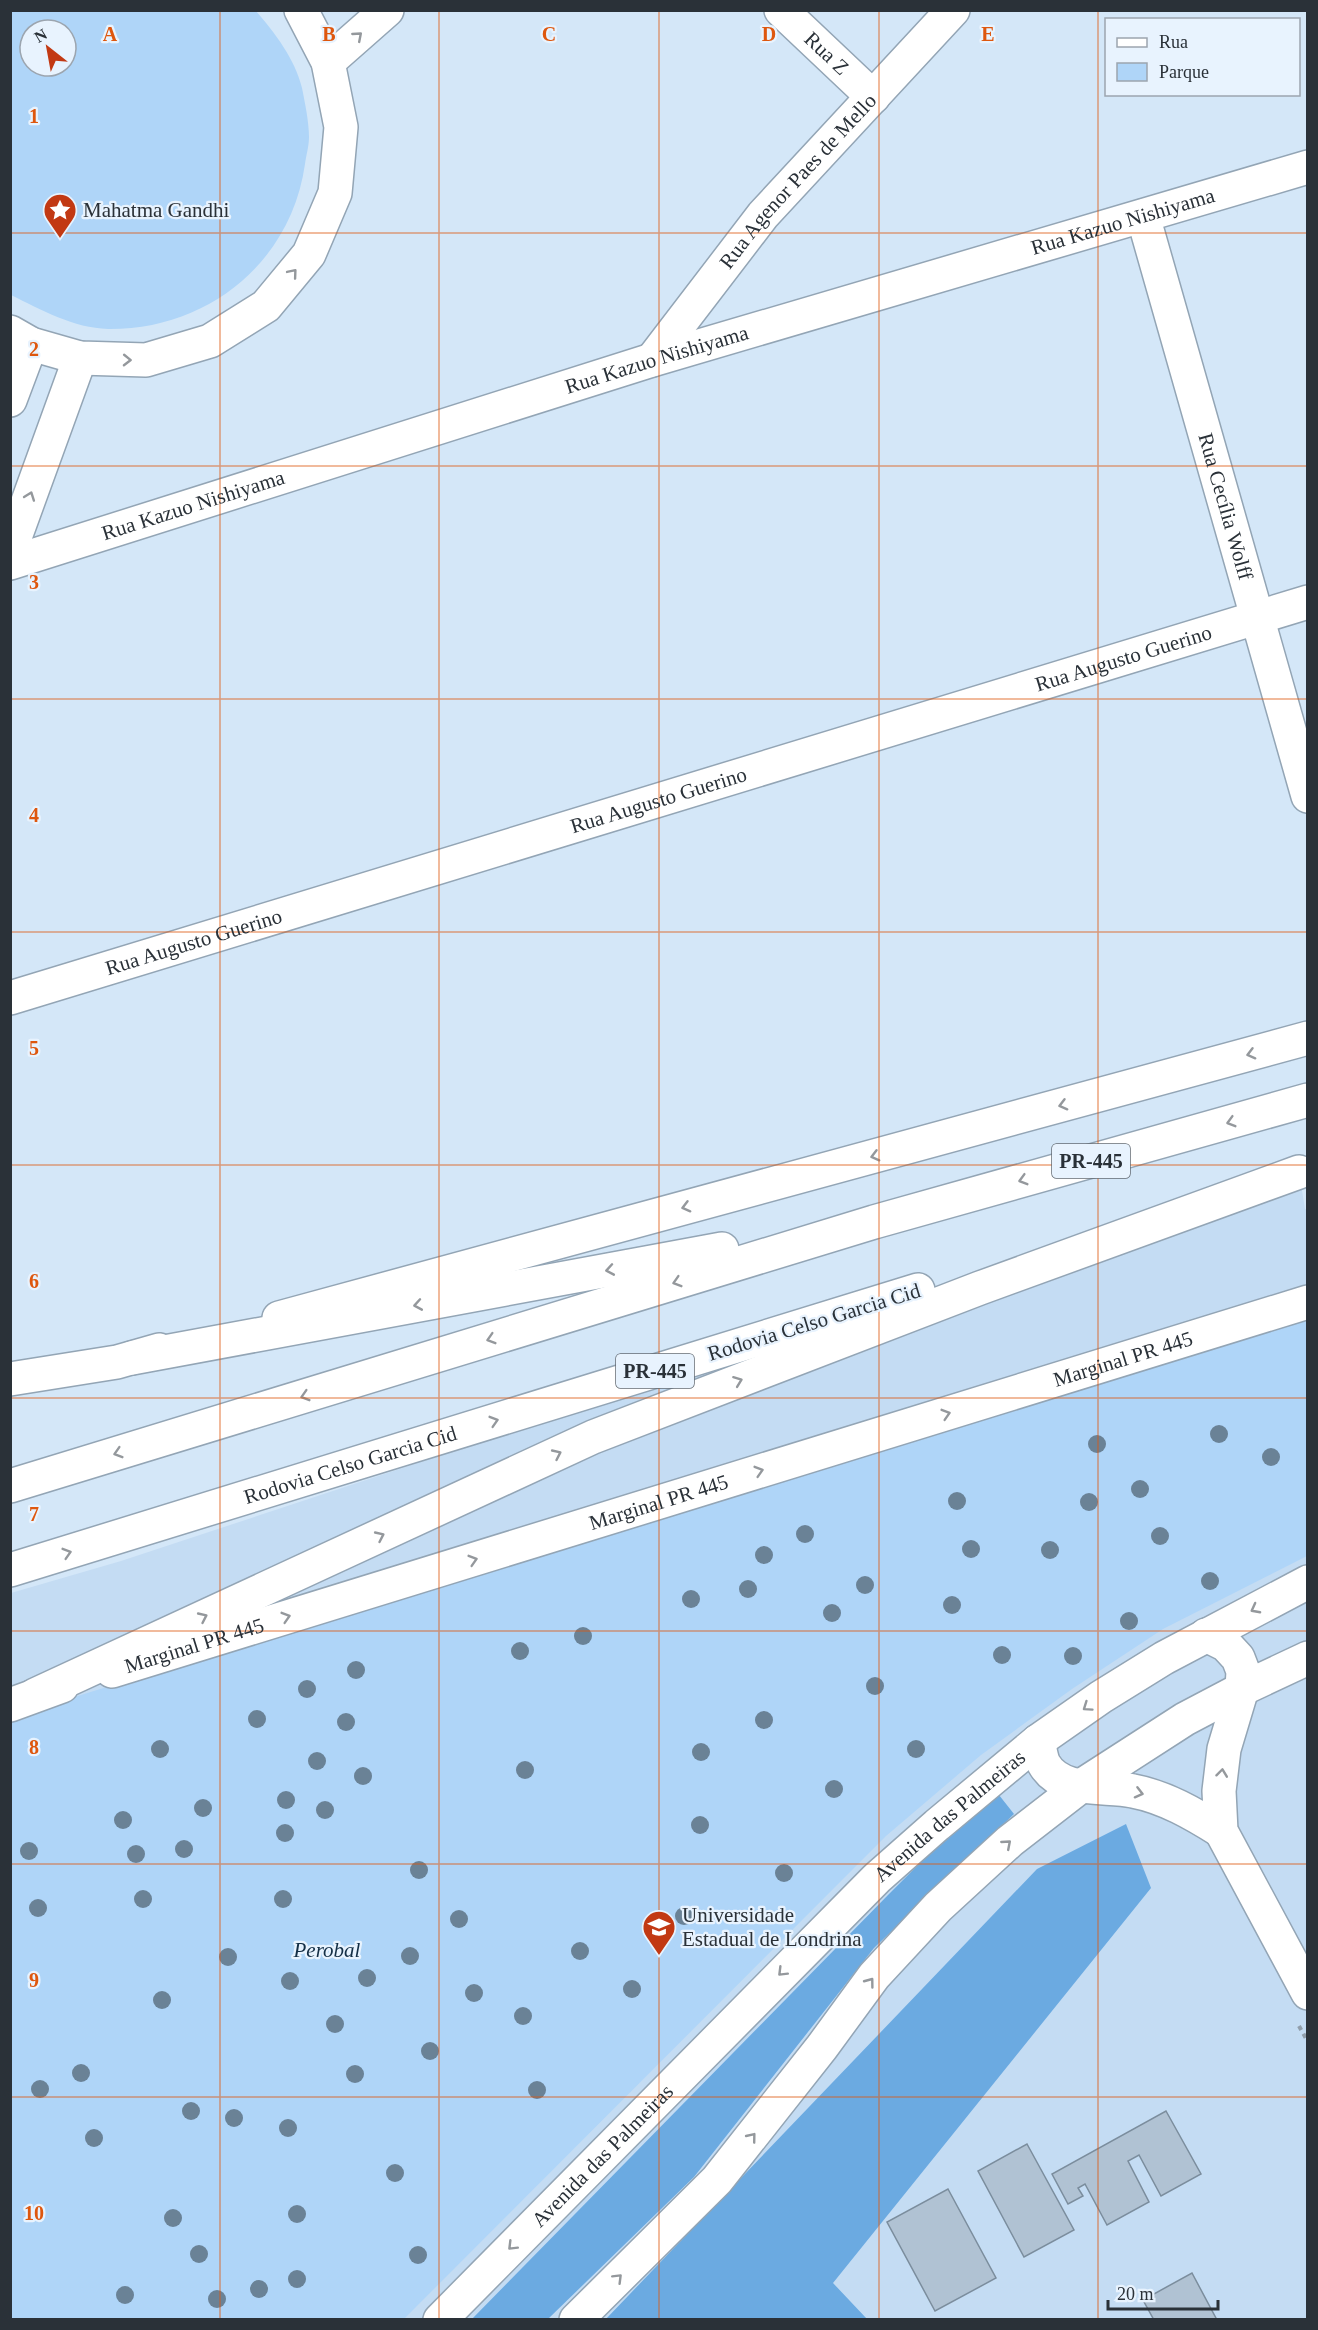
<svg xmlns="http://www.w3.org/2000/svg" width="1318" height="2330" font-family="'Times New Roman',serif">
<rect width="100%" height="100%" fill="#d4e7f8"/>
<path fill="#c4dcf3" d="M1299 1172 1305 1209 1308 1210 1307 2319 11 2320V1593L121 1561Z"/>
<path fill="#afd5f8" fill-rule="evenodd" d="M10 11H256C275 33 295 59 302 88 305 103 309 122 309 137 309 146 306 156 305 164 291 263 207 330 108 329 74 328 41 310 11 295ZM30 30H66V66H30Z
M1307 1315V1556L1163 1629 1072 1689 981 1755 886 1836 404 2319 11 2320V1719L39 1708Z"/>
<path fill="#6baae1" d="M999 1795 1014 1814 874 1948 694 2177 548 2319 471 2320 888 1895 922 1861Z
M1126 1824 1151 1888 833 2283 867 2319 605 2320 1037 1869Z"/>
<path fill="#b0c2d3" stroke="#7b8d9d" stroke-width="1.5" d="M1166 2111 1201 2174 1161 2196 1139 2155 1128 2161 1149 2202 1107 2225 1085 2184 1078 2188 1083 2196 1068 2204 1052 2174Z
M1027 2144 1074 2230 1024 2257 978 2171Z
M948 2189 996 2278 935 2311 887 2222Z
M1192 2273 1217 2320H1154L1143 2300Z"/>
<g fill="none" stroke-linecap="round" stroke-linejoin="round">
<defs>
<g id="minor">
<path id="s1" d="M781 10 873 97"/>
<path id="s2" d="M1143 216 1308 796"/>
<path id="s3" d="M652 360 763 215 953 10"/>
<path id="s4" d="M10 563 652 360 1308 167"/>
<path id="s5" d="M10 998 1308 602"/>
<path d="M1206 1635 1226 1645 1238 1658 1243 1671 1242 1689 1224 1749 1219 1791 1221 1831 1308 1993"/>
<path d="M1038 1741C1040 1748 1041 1758 1044 1764 1061 1794 1105 1785 1133 1791 1165 1797 1194 1814 1221 1831"/>
<path id="s6" d="M440 2320 877 1878 937 1825 1038 1741 1101 1697 1164 1658 1308 1582"/>
<path d="M576 2320 717 2180 822 2047 874 1976 938 1907 1010 1841 1081 1786 1185 1719 1242 1689 1308 1658"/>
</g>
<g id="tertiary">
<path d="M328 62 387 10"/>
<path d="M10 332 31 344 80 358 146 360 210 341 266 306 309 254 335 193 341 127 328 62 301 10"/>
<path d="M10 400 31 344"/>
<path d="M10 551 80 358"/>
<path d="M279 1318 1308 1038"/>
<path d="M10 1379 117 1362 159 1350"/>
<path id="s7" d="M112 1671 1308 1302"/>
<path d="M10 1705 62 1686"/>
</g>
<g id="motorway">
<path d="M132 1358 722 1249"/>
<path d="M10 1486 874 1222 1308 1100"/>
<path id="s8" d="M10 1570 918 1290"/>
<path d="M35 1695 593 1437 980 1288 1299 1172"/>
</g>
</defs>
<use href="#minor" stroke="#93a5b5" stroke-width="36"/>
<use href="#tertiary" stroke="#93a5b5" stroke-width="36"/>
<use href="#motorway" stroke="#93a5b5" stroke-width="36"/>
<path stroke="#909eab" stroke-width="4" stroke-dasharray="4.5 4.5" stroke-linecap="butt" d="M1299 2026 1308 2042"/>
<use href="#minor" stroke="#fff" stroke-width="33"/>
<use href="#tertiary" stroke="#fff" stroke-width="33"/>
<use href="#motorway" stroke="#fff" stroke-width="33"/>
</g>
<g fill="#6a8296">
<circle cx="1219" cy="1434" r="9"/>
<circle cx="1097" cy="1444" r="9"/>
<circle cx="1271" cy="1457" r="9"/>
<circle cx="1140" cy="1489" r="9"/>
<circle cx="957" cy="1501" r="9"/>
<circle cx="1089" cy="1502" r="9"/>
<circle cx="805" cy="1534" r="9"/>
<circle cx="1160" cy="1536" r="9"/>
<circle cx="971" cy="1549" r="9"/>
<circle cx="1050" cy="1550" r="9"/>
<circle cx="764" cy="1555" r="9"/>
<circle cx="1210" cy="1581" r="9"/>
<circle cx="865" cy="1585" r="9"/>
<circle cx="748" cy="1589" r="9"/>
<circle cx="691" cy="1599" r="9"/>
<circle cx="952" cy="1605" r="9"/>
<circle cx="832" cy="1613" r="9"/>
<circle cx="1129" cy="1621" r="9"/>
<circle cx="583" cy="1636" r="9"/>
<circle cx="520" cy="1651" r="9"/>
<circle cx="1002" cy="1655" r="9"/>
<circle cx="1073" cy="1656" r="9"/>
<circle cx="356" cy="1670" r="9"/>
<circle cx="875" cy="1686" r="9"/>
<circle cx="307" cy="1689" r="9"/>
<circle cx="257" cy="1719" r="9"/>
<circle cx="764" cy="1720" r="9"/>
<circle cx="346" cy="1722" r="9"/>
<circle cx="160" cy="1749" r="9"/>
<circle cx="916" cy="1749" r="9"/>
<circle cx="701" cy="1752" r="9"/>
<circle cx="317" cy="1761" r="9"/>
<circle cx="525" cy="1770" r="9"/>
<circle cx="363" cy="1776" r="9"/>
<circle cx="834" cy="1789" r="9"/>
<circle cx="286" cy="1800" r="9"/>
<circle cx="203" cy="1808" r="9"/>
<circle cx="325" cy="1810" r="9"/>
<circle cx="123" cy="1820" r="9"/>
<circle cx="700" cy="1825" r="9"/>
<circle cx="285" cy="1833" r="9"/>
<circle cx="184" cy="1849" r="9"/>
<circle cx="29" cy="1851" r="9"/>
<circle cx="136" cy="1854" r="9"/>
<circle cx="419" cy="1870" r="9"/>
<circle cx="784" cy="1873" r="9"/>
<circle cx="143" cy="1899" r="9"/>
<circle cx="283" cy="1899" r="9"/>
<circle cx="38" cy="1908" r="9"/>
<circle cx="684" cy="1916" r="9"/>
<circle cx="459" cy="1919" r="9"/>
<circle cx="580" cy="1951" r="9"/>
<circle cx="410" cy="1956" r="9"/>
<circle cx="228" cy="1957" r="9"/>
<circle cx="367" cy="1978" r="9"/>
<circle cx="290" cy="1981" r="9"/>
<circle cx="632" cy="1989" r="9"/>
<circle cx="474" cy="1993" r="9"/>
<circle cx="162" cy="2000" r="9"/>
<circle cx="523" cy="2016" r="9"/>
<circle cx="335" cy="2024" r="9"/>
<circle cx="430" cy="2051" r="9"/>
<circle cx="81" cy="2073" r="9"/>
<circle cx="355" cy="2074" r="9"/>
<circle cx="40" cy="2089" r="9"/>
<circle cx="537" cy="2090" r="9"/>
<circle cx="191" cy="2111" r="9"/>
<circle cx="234" cy="2118" r="9"/>
<circle cx="288" cy="2128" r="9"/>
<circle cx="94" cy="2138" r="9"/>
<circle cx="395" cy="2173" r="9"/>
<circle cx="297" cy="2214" r="9"/>
<circle cx="173" cy="2218" r="9"/>
<circle cx="199" cy="2254" r="9"/>
<circle cx="418" cy="2255" r="9"/>
<circle cx="297" cy="2279" r="9"/>
<circle cx="259" cy="2289" r="9"/>
<circle cx="125" cy="2295" r="9"/>
<circle cx="217" cy="2299" r="9"/>
</g>
<defs><path id="oneway-chevron" d="M-2-3.5L2.5 0L-2 3.5" fill="none" stroke-width="1.6" stroke-linecap="round" stroke-linejoin="round" transform="scale(1.5)"/></defs>
<g stroke="#94989c">
<use href="#oneway-chevron" transform="translate(358 36) rotate(-41)"/>
<use href="#oneway-chevron" transform="translate(293 273) rotate(-50)"/>
<use href="#oneway-chevron" transform="translate(127 360) rotate(1)"/>
<use href="#oneway-chevron" transform="translate(30 496) rotate(-70)"/>
<use href="#oneway-chevron" transform="translate(1251 1054) rotate(165)"/>
<use href="#oneway-chevron" transform="translate(1063 1105) rotate(165)"/>
<use href="#oneway-chevron" transform="translate(1231 1122) rotate(164)"/>
<use href="#oneway-chevron" transform="translate(875 1156) rotate(165)"/>
<use href="#oneway-chevron" transform="translate(1023 1180) rotate(164)"/>
<use href="#oneway-chevron" transform="translate(686 1207) rotate(165)"/>
<use href="#oneway-chevron" transform="translate(610 1270) rotate(170)"/>
<use href="#oneway-chevron" transform="translate(677 1282) rotate(163)"/>
<use href="#oneway-chevron" transform="translate(418 1305) rotate(170)"/>
<use href="#oneway-chevron" transform="translate(491 1339) rotate(163)"/>
<use href="#oneway-chevron" transform="translate(738 1381) rotate(-21)"/>
<use href="#oneway-chevron" transform="translate(305 1396) rotate(163)"/>
<use href="#oneway-chevron" transform="translate(946 1414) rotate(-17)"/>
<use href="#oneway-chevron" transform="translate(494 1421) rotate(-17)"/>
<use href="#oneway-chevron" transform="translate(118 1453) rotate(163)"/>
<use href="#oneway-chevron" transform="translate(557 1454) rotate(-25)"/>
<use href="#oneway-chevron" transform="translate(759 1471) rotate(-17)"/>
<use href="#oneway-chevron" transform="translate(380 1536) rotate(-25)"/>
<use href="#oneway-chevron" transform="translate(67 1553) rotate(-17)"/>
<use href="#oneway-chevron" transform="translate(473 1560) rotate(-17)"/>
<use href="#oneway-chevron" transform="translate(1255 1609) rotate(152)"/>
<use href="#oneway-chevron" transform="translate(203 1617) rotate(-25)"/>
<use href="#oneway-chevron" transform="translate(286 1617) rotate(-17)"/>
<use href="#oneway-chevron" transform="translate(1087 1707) rotate(145)"/>
<use href="#oneway-chevron" transform="translate(1222 1773) rotate(-83)"/>
<use href="#oneway-chevron" transform="translate(1139 1793) rotate(14)"/>
<use href="#oneway-chevron" transform="translate(1007 1844) rotate(-41)"/>
<use href="#oneway-chevron" transform="translate(782 1972) rotate(135)"/>
<use href="#oneway-chevron" transform="translate(870 1982) rotate(-53)"/>
<use href="#oneway-chevron" transform="translate(752 2137) rotate(-51)"/>
<use href="#oneway-chevron" transform="translate(512 2246) rotate(135)"/>
<use href="#oneway-chevron" transform="translate(618 2278) rotate(-45)"/>
</g>
<path fill="none" stroke="#de570e" stroke-width="1.5" stroke-opacity="0.55" d="M220 10V2320M439 10V2320M659 10V2320M879 10V2320M1098 10V2320M10 233H1308M10 466H1308M10 699H1308M10 932H1308M10 1165H1308M10 1398H1308M10 1631H1308M10 1864H1308M10 2097H1308"/>
<defs>
<symbol id="sight-pin" viewBox="-11 -11 22 30"><path d="M0 17L-7.5 6A9.5 9.5 0 1 1 7.5 6Z" fill="#c23913" stroke="#e8f3fe"/><path d="M0-6L1.8-2.2L6-1.7L2.9 1.2L3.7 5.4L0 3.3L-3.7 5.4L-2.9 1.2L-6-1.7L-1.8-2.2Z" fill="#fff"/></symbol>
<symbol id="university-pin" viewBox="-11 -11 22 30"><path d="M0 17L-7.5 6A9.5 9.5 0 1 1 7.5 6Z" fill="#c23913" stroke="#e8f3fe"/><path d="M0-5L7-2L0 1L-7-2ZM-4 1L0 2.5L4 1V4Q0 6-4 4Z" fill="#fff"/></symbol>
</defs>
<g fill-rule="evenodd">
<use href="#sight-pin" x="41" y="191" width="38" height="52"/>
<use href="#university-pin" x="640" y="1908" width="38" height="52"/>
</g>
<g text-anchor="middle" dominant-baseline="central" stroke-width="4.5" stroke-linejoin="round" paint-order="stroke">
<g fill="#e8f3fe" stroke="#636b73" stroke-width="1.5">
<rect x="1052" y="1144" width="78" height="34" rx="4.5"/>
<rect x="616" y="1354" width="78" height="34" rx="4.5"/>
</g>
<g font-size="20" font-weight="bold" fill="#2a3138">
<text x="1091" y="1161">PR-445</text>
<text x="655" y="1371">PR-445</text>
</g>
<g font-size="21" fill="#2a3138" stroke="#e8f3fe">
<text stroke="none"><textPath href="#s1" startOffset="63">Rua Z</textPath></text>
<text stroke="none"><textPath href="#s3" startOffset="231">Rua Agenor Paes de Mello</textPath></text>
<text stroke="none"><textPath href="#s4" startOffset="1164">Rua Kazuo Nishiyama</textPath></text>
<text stroke="none"><textPath href="#s4" startOffset="678">Rua Kazuo Nishiyama</textPath></text>
<text stroke="none"><textPath href="#s4" startOffset="192">Rua Kazuo Nishiyama</textPath></text>
<text stroke="none"><textPath href="#s2" startOffset="302">Rua Cecília Wolff</textPath></text>
<text stroke="none"><textPath href="#s5" startOffset="1164">Rua Augusto Guerino</textPath></text>
<text stroke="none"><textPath href="#s5" startOffset="678">Rua Augusto Guerino</textPath></text>
<text stroke="none"><textPath href="#s5" startOffset="192">Rua Augusto Guerino</textPath></text>
<text transform="translate(814 1322) rotate(-17)">Rodovia Celso Garcia Cid</text>
<text stroke="none"><textPath href="#s7" startOffset="1058">Marginal PR 445</textPath></text>
<text stroke="none"><textPath href="#s8" startOffset="356">Rodovia Celso Garcia Cid</textPath></text>
<text stroke="none"><textPath href="#s7" startOffset="572">Marginal PR 445</textPath></text>
<text stroke="none"><textPath href="#s7" startOffset="86">Marginal PR 445</textPath></text>
<text stroke="none"><textPath href="#s6" startOffset="717">Avenida das Palmeiras</textPath></text>
<text stroke="none"><textPath href="#s6" startOffset="231">Avenida das Palmeiras</textPath></text>
</g>
<g font-size="21" fill="#2a3138" stroke="#e8f3fe" text-anchor="start">
<text x="83" y="210">Mahatma Gandhi</text>
<text x="682" y="1915">Universidade<tspan x="682" dy="24">Estadual de Londrina</tspan></text>
</g>
<g font-size="21" font-style="italic" fill="#142f46" stroke="#e8f3fe">
<text x="327" y="1950">Perobal</text>
</g>
</g>
<g font-size="20" text-anchor="middle" font-weight="bold" fill="#de570e" stroke="#e8f3fe" stroke-width="4.5" stroke-linejoin="round" paint-order="stroke">
<text x="110" y="41">A</text>
<text x="329" y="41">B</text>
<text x="549" y="41">C</text>
<text x="769" y="41">D</text>
<text x="988" y="41">E</text>
<text x="34" y="123">1</text>
<text x="34" y="356">2</text>
<text x="34" y="589">3</text>
<text x="34" y="822">4</text>
<text x="34" y="1055">5</text>
<text x="34" y="1288">6</text>
<text x="34" y="1521">7</text>
<text x="34" y="1754">8</text>
<text x="34" y="1987">9</text>
<text x="34" y="2220">10</text>
</g>
<rect width="1318" height="2330" fill="none" stroke="#2a3138" stroke-width="24"/>
<rect x="1105" y="18" width="195" height="78" fill="#e8f3fe" stroke="#9ca5af" stroke-width="1.5"/>
<rect x="1117" y="38" width="30" height="9" fill="#ffffff" stroke="#9ca5af" stroke-width="1.5"/>
<text x="1159" y="48" font-size="18" fill="#2a3138">Rua</text>
<rect x="1117" y="63" width="30" height="18" fill="#afd5f8" stroke="#9ca5af" stroke-width="1.5"/>
<text x="1159" y="78" font-size="18" fill="#2a3138">Parque</text>
<g transform="translate(48 48) rotate(329)"><circle r="28" fill="#e8f3fe" stroke="#9ca5af" stroke-width="1.5"/>
<path d="M0-4.5L10 22L0 15L-10 22Z" fill="#c23913"/>
<text y="-9" font-size="16" font-weight="bold" text-anchor="middle" fill="#2a3138">N</text>
</g>
<path d="M1108 2300v9h110v-9" fill="none" stroke="#2a3138" stroke-width="3"/>
<text x="1117" y="2300" font-size="18" fill="#2a3138" stroke="#e8f3fe" stroke-width="4.5" paint-order="stroke">20 m</text>
</svg>
